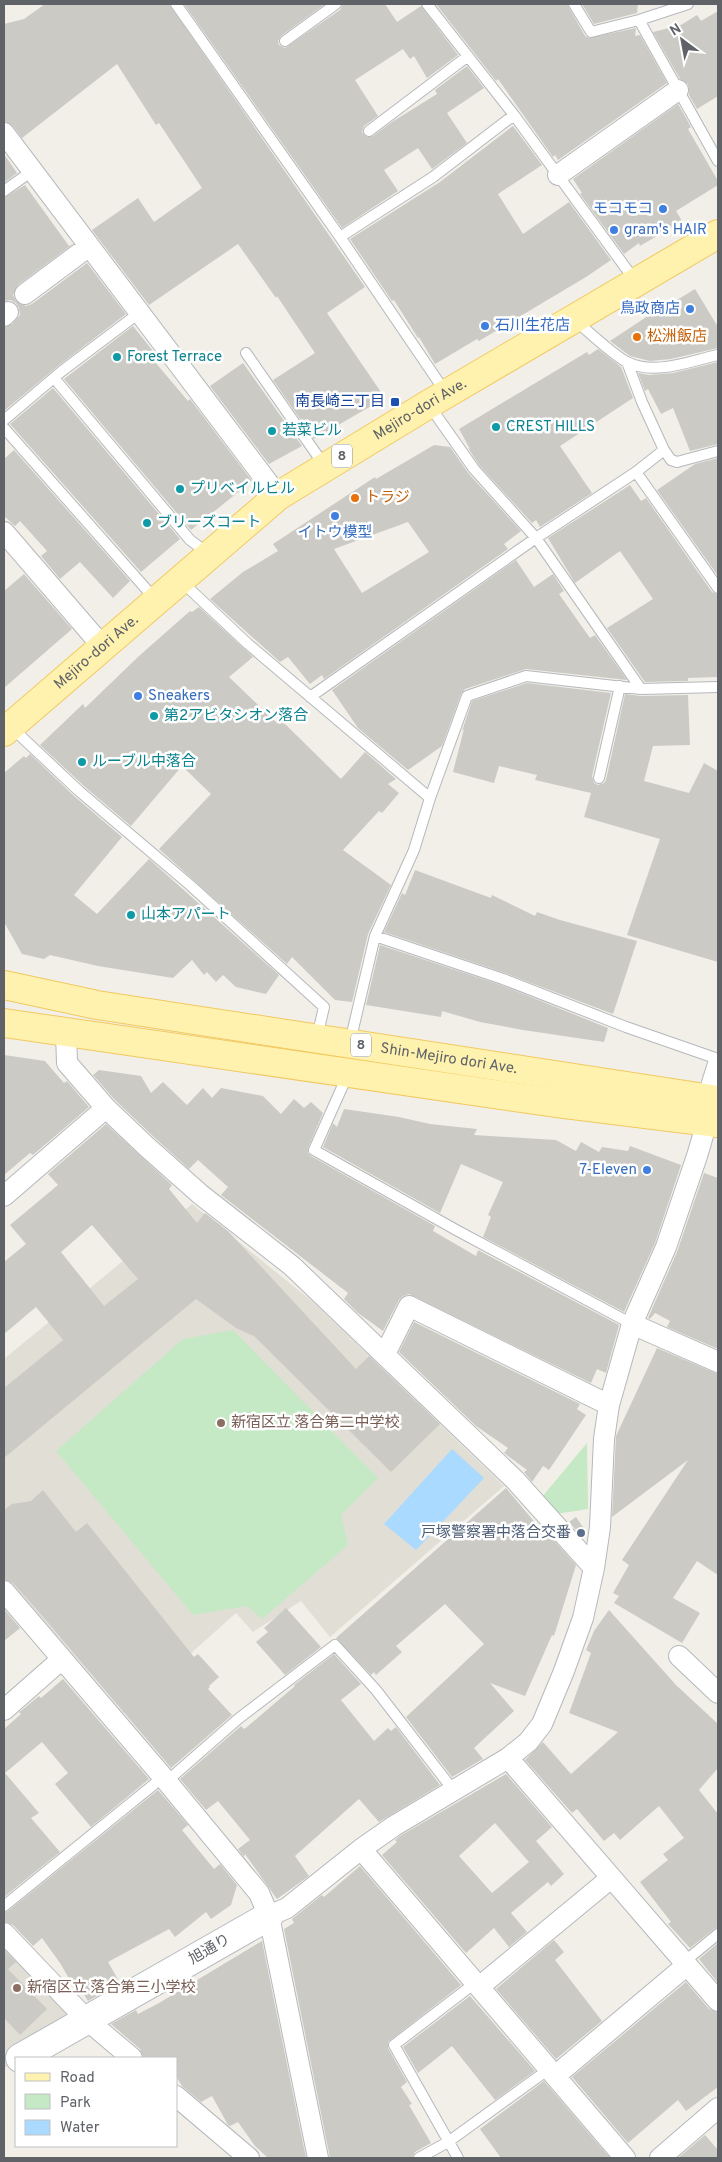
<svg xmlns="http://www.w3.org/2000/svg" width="722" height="2162" font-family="Overpass,'Noto Sans JP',sans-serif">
<rect width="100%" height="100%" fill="#f1efe8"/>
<path fill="#e1ded6" d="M192 1204 313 1302 504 1486 330 1637 301 1601 253 1632 236 1613 124 1713 4 1574V1359Z
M4 1933 87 2020 4 2068Z"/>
<path fill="#c5e8c5" d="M233 1330 378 1478 341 1515 348 1545 262 1619 247 1606 193 1615 56 1451 183 1339Z
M587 1443 588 1509 556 1514 542 1497Z"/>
<path fill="#aadaff" d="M452 1449 484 1478 416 1550 384 1524Z"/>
<path fill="#cccac5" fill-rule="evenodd" d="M45 4H169L365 287 327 313 385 398 314 439 273 380 315 353 277 296 276 298 238 244 149 305 92 230 138 198 154 222 202 188 159 123 156 125 117 64 22 138 13 126 4 121V24L24 19Z
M184 4H325L281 36 278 41 279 45 285 48 340 10 343 4H385L397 22 421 6 458 55 427 78 414 56 410 59 403 49 355 80 378 116 364 126 362 132 367 137 373 136 392 122 437 94 435 90 467 66 484 88 447 113 467 143 432 169 418 148 384 170 398 191 342 228Z
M436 4H567L585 36 589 38 636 28 635 36 640 35 667 83 558 160 555 155 553 157 498 79 496 81Z
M582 4H638L637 13 594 24Z
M718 11V96L697 109 689 95 688 84 680 79 653 32 681 25 697 15 701 21Z
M678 104 691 127 688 129 718 181V185L676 211 682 221 640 246 639 243 624 254 580 194 582 193 573 179Z
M513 126 542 165 498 194 523 234 569 202 611 260 586 277 504 326 479 341 477 339 435 364 419 337 418 338 394 300 392 301 350 239 440 182Z
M4 154 17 173 4 183Z
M25 185 69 246 73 244 18 285 13 295 16 301 26 306 32 304 87 263 126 314 58 366 4 411V328L12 324 20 315 19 308 16 303 11 300 4 301V198Z
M695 289 718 327V348L671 359 650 361 630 356 610 341 666 304 667 306Z
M133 326 153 351 149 355 188 401 190 399 252 481 191 530 64 379Z
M598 349 621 367 633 398 560 446 592 493 540 527 536 520 532 523 479 465 468 448 470 449 459 429 587 352 589 355Z
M718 362V444L690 451 673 408 661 414 648 389 645 391 638 373 649 375 673 373Z
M243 363 302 446 269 464 210 386Z
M53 388 180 539 141 572 10 424Z
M434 445 450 447 469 474 521 531 504 544 508 549 324 679 322 675 310 684 288 657 280 662 210 599 243 572 278 551 273 544 375 477 376 479ZM408 522 429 552 362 593 334 549Z
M14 450 130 581 113 598 80 562 60 579 41 556 47 551 20 521 15 526 4 516V459Z
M718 458V576L657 490 695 464Z
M630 485 641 501 646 498 712 592 718 595V677L688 678V681L645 682 607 628 653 599 620 551 575 583 548 538Z
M516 560 534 587 553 574 564 591 559 594 590 638 595 635 627 680 526 669 465 689 461 694 442 746 408 770 358 728 332 690Z
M24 574 72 629 4 688V591Z
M199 607 253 657 229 677 278 724 281 720 341 779 365 752 396 779 388 784 399 793 382 813 379 811 343 850 391 885 368 934 352 1002 335 1000 292 957 287 964 159 849 211 794 182 766 131 826 84 786 40 745 83 704 85 708 139 656 190 611 192 612Z
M527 683 611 693 592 776 594 783 598 785 604 783 606 780 625 694 641 696 688 695 690 745 653 746 644 781 689 793 704 763 718 771V962L627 935 660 839 584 817 591 793 535 780 537 775 499 766 494 783 453 772 464 729 462 731 472 701Z
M30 754 74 796 122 837 74 895 97 914 149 859 279 975 266 994 236 987 223 975 216 982 207 972 204 975 192 960 173 978 98 966 50 955 44 959 22 954 4 922V773L24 756 26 758Z
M415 870 491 898 492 895 535 916 537 912 560 920 637 941 613 1014 505 973 384 932 402 893 405 895Z
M380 945 501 985 608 1028 604 1042 523 1030 480 1022 442 1011 441 1017 366 1005Z
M4 1055 45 1061 64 1083 67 1081 89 1107 33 1155 30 1153 4 1175Z
M99 1070 141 1076 151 1093 163 1082 187 1105 203 1088 212 1098 221 1088 263 1096 281 1114 294 1099 304 1108 311 1102 323 1113 308 1148V1153L311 1156 435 1226 433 1231 476 1256 478 1250 619 1325 606 1373 597 1369 591 1383 409 1294 403 1296 399 1300 383 1331 358 1313 344 1299 348 1293 221 1195 228 1187 198 1160 189 1169 155 1138 115 1100 93 1075Z
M344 1109 399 1117 430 1124 477 1129 474 1135 556 1140 576 1151 581 1142 599 1152 602 1147 628 1151 630 1146 681 1165 655 1243 624 1312 483 1237 491 1217 488 1215 503 1182 461 1164 440 1213 323 1147 333 1123 337 1127Z
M106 1124 172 1185 169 1189 197 1223 205 1213 228 1231 356 1369 369 1356 440 1424 391 1472 254 1336 236 1328 196 1299 4 1458V1388L63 1340 36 1307 4 1334V1262L26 1244 10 1225 58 1185 48 1174ZM92 1225 138 1279 104 1306 61 1252Z
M704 1173 718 1178V1349L667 1327 670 1321 655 1313 650 1319 648 1318 677 1252Z
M414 1322 580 1404 577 1409 586 1415 549 1470 543 1466 532 1482 524 1472 527 1470 504 1453 508 1448 476 1426 399 1352Z
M657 1348 718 1374V1575L697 1561 673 1598 700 1613 682 1643 614 1603 619 1596 613 1593 629 1565 622 1560 688 1460 612 1517 616 1436Z
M506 1488 548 1538 550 1536 576 1565 554 1636 552 1635 525 1696 490 1683 514 1711 474 1748 483 1759 452 1777 406 1717 484 1644 445 1604 396 1646 402 1652 376 1675 374 1672 371 1675 336 1638Z
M43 1490 76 1532 87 1523 194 1657 198 1654 219 1677 209 1686 210 1687 208 1689 232 1715 171 1768 39 1612 13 1583 4 1579V1510L12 1504 31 1501Z
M576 1517 587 1533 583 1538 569 1522Z
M286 1608 321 1647 285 1675 256 1642 268 1632 264 1628Z
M4 1609 20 1628 4 1641Z
M609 1610 676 1685 718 1724V1768L699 1790 718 1814V1927L714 1929 690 1948 668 1924 671 1922 640 1882 668 1860 663 1854 684 1838 659 1806 620 1840 614 1833 604 1841 577 1809 572 1813 525 1760 543 1742 571 1774 618 1732 569 1713 591 1653 586 1650 594 1631Z
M334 1654 361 1684 341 1700 374 1741 388 1728 391 1731 396 1727 440 1785 379 1822 359 1799 295 1856 309 1876 277 1899 245 1854 244 1857 238 1849 250 1840 218 1801 206 1810 180 1779 241 1726 244 1729 247 1727 295 1686 294 1685Z
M63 1679 149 1779 91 1827 55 1784 68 1773 42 1742 5 1773 39 1813 31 1818 60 1852 4 1897V1729L21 1714 19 1712 22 1710 39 1696 41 1698Z
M506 1774 552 1827 536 1841 564 1874 551 1886 548 1882 511 1913 527 1932 509 1947 494 1928 466 1953 382 1855 397 1842 395 1840 400 1836ZM495 1823 529 1862 492 1893 459 1856Z
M158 1790 188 1825 182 1830 214 1869 220 1864 237 1885 231 1905 211 1919 206 1912 175 1937 169 1929 108 1962 120 1983 88 2001 82 1991 77 1992 60 1963 42 1938 33 1946 13 1925 4 1921V1913L8 1911Z
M360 1866 461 1985 388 2042V2048L407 2082 401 2087 412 2104 409 2105 431 2143 415 2152 412 2158H330L284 1929 294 1923 292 1919 322 1895 324 1897Z
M554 1940 564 1952 555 1960 602 2021 556 2059 496 1989Z
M262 1941 306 2158H268L255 2146 238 2122 230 2126 228 2125 212 2096 201 2102 182 2086 176 2076V2058H144L140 2049 111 2024 136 2010 138 2014 159 2003Z
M718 1943V1983L699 1959Z
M4 1950 16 1962 8 1969 47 2009 20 2035 4 2018Z
M686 1982 709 2009 718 2013V2087L686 2111 678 2100 628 2143 572 2077Z
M470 1996 535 2071 495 2100 452 2046 418 2073 403 2047Z
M544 2081 610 2158H501L480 2129Z
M705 2135 718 2150V2158H678Z"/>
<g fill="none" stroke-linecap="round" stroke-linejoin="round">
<defs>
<path id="lane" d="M176 4 340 237 446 393
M427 4 514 115 636 282
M574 4 591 32 639 20 688 4
M639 20 718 161
M285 41 336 4
M369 131 468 56
M4 191 32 171
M340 237 433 177 514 115
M575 320C588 331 613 355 627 362 655 376 690 361 718 355
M246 353 324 465
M54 378 190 540 209 554
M429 405 474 469 536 538 641 689
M4 420 62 371 139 313
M4 428 155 599
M664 450 671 460 677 462 718 451
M636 472 718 588
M181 581 248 644 430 798
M310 697 536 538 636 472 664 450 642 402 627 362
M11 727 79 791 190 885 324 1007 317 1037
M599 778 620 686
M375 936 503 979 626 1027 718 1059
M350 1042 375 936 414 850 430 798 467 696 526 676 641 689 718 687
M348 1074 314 1150 458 1231 632 1324
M166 1782 238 1719 335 1645 376 1690 454 1791
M4 1906 163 1777
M684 1962 718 1934
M419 2158 448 2142 549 2069
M458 2158 394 2045 475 1983"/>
<path id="street" d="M4 133 278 496
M558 175 678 90
M25 294 88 247
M4 316 8 312
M4 532 103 647
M66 1032 67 1063 106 1108 147 1147 200 1194 292 1266 515 1480 594 1568
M4 1196 106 1108
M632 1324 718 1362
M385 1354 409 1306 609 1405
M4 1591 163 1777 259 1893 269 1916 318 2158
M679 1656 718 1693
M4 1710 62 1659
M508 1758 718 2001
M361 1849 625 2158
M269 1916 287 1908 361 1849 394 1826 508 1758 528 1742 542 1724 564 1671 583 1618 594 1568 600 1527 604 1439 609 1405 632 1324 666 1247 697 1156 707 1122V1099L718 1064
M4 1933 87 2020 132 2058
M479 1987 611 1878
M555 2076 687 1965
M176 2096 249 2158
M660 2158 718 2108"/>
<path id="secondary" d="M20 2058 269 1916"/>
<g id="primary">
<path id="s1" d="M4 732 278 496 429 404 718 234"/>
<path id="s2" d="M4 985 97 1005 718 1100"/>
<path d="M4 1023 563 1104 718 1123"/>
</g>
</defs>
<use href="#lane" stroke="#b5b8bc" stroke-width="12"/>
<use href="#street" stroke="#b5b8bc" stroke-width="22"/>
<use href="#secondary" stroke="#b6babf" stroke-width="30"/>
<use href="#primary" stroke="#f2c960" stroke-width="30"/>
<use href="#lane" stroke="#fff" stroke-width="10"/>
<use href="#street" stroke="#fff" stroke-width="20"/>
<use href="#secondary" stroke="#fff" stroke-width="28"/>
<use href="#primary" stroke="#fff2af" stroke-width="28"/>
</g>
<g fill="#3f7fe0" stroke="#fff" stroke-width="2">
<circle cx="663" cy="209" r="5"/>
<circle cx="614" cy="230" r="5"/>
<circle cx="690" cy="309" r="5"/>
<circle cx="485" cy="326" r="5"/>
<circle cx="335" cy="516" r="5"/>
<circle cx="138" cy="696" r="5"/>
<circle cx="647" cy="1170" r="5"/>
</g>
<g fill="#e8710a" stroke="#fff" stroke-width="2">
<circle cx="637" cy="337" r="5"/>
<circle cx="355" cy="498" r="5"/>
</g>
<g fill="#0f9aa8" stroke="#fff" stroke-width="2">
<circle cx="117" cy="357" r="5"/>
<circle cx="496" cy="427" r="5"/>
<circle cx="272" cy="431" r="5"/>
<circle cx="180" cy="489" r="5"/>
<circle cx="147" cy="523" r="5"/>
<circle cx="154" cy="716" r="5"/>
<circle cx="82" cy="762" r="5"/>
<circle cx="131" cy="915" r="5"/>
</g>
<rect fill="#1a4fb4" stroke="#fff" stroke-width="2" x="390" y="397" width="10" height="10" rx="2.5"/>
<g fill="#8d6e63" stroke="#fff" stroke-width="2">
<circle cx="221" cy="1423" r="5"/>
<circle cx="17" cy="1988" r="5"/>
</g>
<circle fill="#5c6f8a" stroke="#fff" stroke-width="2" cx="581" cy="1533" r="5"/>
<g text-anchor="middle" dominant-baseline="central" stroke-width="5" stroke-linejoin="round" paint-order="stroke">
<g fill="#fff" stroke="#8f9295" stroke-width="1">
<rect x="332" y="444.5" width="20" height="23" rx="4"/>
<rect x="351" y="1033.5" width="20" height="23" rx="4"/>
</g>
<g font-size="14" font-weight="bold" fill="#5f6368">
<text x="342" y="456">8</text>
<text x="361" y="1045">8</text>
</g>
<g font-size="15" fill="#366cbe" stroke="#fff" text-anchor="end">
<text x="653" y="209">モコモコ</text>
<text x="624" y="230" text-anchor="start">gram's HAIR</text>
<text x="680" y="309">鳥政商店</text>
<text x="495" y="326" text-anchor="start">石川生花店</text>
<text x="335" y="533" text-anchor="middle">イトウ模型</text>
<text x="148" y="696" text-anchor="start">Sneakers</text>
<text x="637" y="1170">7-Eleven</text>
</g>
<g font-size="15" fill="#c56008" stroke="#fff" text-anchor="start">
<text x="647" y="337">松洲飯店</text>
<text x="365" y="498">トラジ</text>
</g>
<g font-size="15" fill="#0d838f" stroke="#fff" text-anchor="start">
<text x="127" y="357">Forest Terrace</text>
<text x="506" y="427">CREST HILLS</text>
<text x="282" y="431">若菜ビル</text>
<text x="190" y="489">プリベイルビル</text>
<text x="157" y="523">ブリーズコート</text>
<text x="164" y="716">第2アビタシオン落合</text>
<text x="92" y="762">ルーブル中落合</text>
<text x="141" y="915">山本アパート</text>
</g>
<g font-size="15" fill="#164399" stroke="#fff" text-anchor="end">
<text x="385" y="402">南長崎三丁目</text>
</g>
<g font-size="15" fill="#5f6368" stroke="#fff">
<text stroke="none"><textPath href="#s1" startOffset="528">Mejiro-dori Ave.</textPath></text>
<text stroke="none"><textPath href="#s1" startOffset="122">Mejiro-dori Ave.</textPath></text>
<text stroke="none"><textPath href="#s2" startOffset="451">Shin-Mejiro dori Ave.</textPath></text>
<text transform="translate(210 1950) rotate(-30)">旭通り</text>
</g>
<g font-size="15" fill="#785e54" stroke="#fff" text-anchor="start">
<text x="231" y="1423">新宿区立 落合第二中学校</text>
<text x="27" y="1988">新宿区立 落合第三小学校</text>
</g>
<g font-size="15" fill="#4e5e75" stroke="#fff" text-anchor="end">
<text x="571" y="1533">戸塚警察署中落合交番</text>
</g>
</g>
<rect width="722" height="2162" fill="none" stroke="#5f6368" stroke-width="10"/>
<rect x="15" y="2057" width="162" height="90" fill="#ffffff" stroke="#bfc1c3"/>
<rect x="25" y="2073" width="25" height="8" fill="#fff2af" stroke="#bfc1c3"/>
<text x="60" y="2082" font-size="15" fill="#5f6368">Road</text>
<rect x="25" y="2094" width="25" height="15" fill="#c5e8c5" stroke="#bfc1c3"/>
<text x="60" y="2107" font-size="15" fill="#5f6368">Park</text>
<rect x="25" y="2120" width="25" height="15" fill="#aadaff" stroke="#bfc1c3"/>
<text x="60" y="2132" font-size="15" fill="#5f6368">Water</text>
<g transform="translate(682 40) rotate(328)" stroke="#ffffff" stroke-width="4" paint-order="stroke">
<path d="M0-4L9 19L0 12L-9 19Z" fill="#5f6368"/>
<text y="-8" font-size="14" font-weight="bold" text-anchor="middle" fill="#5f6368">N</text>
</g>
</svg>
